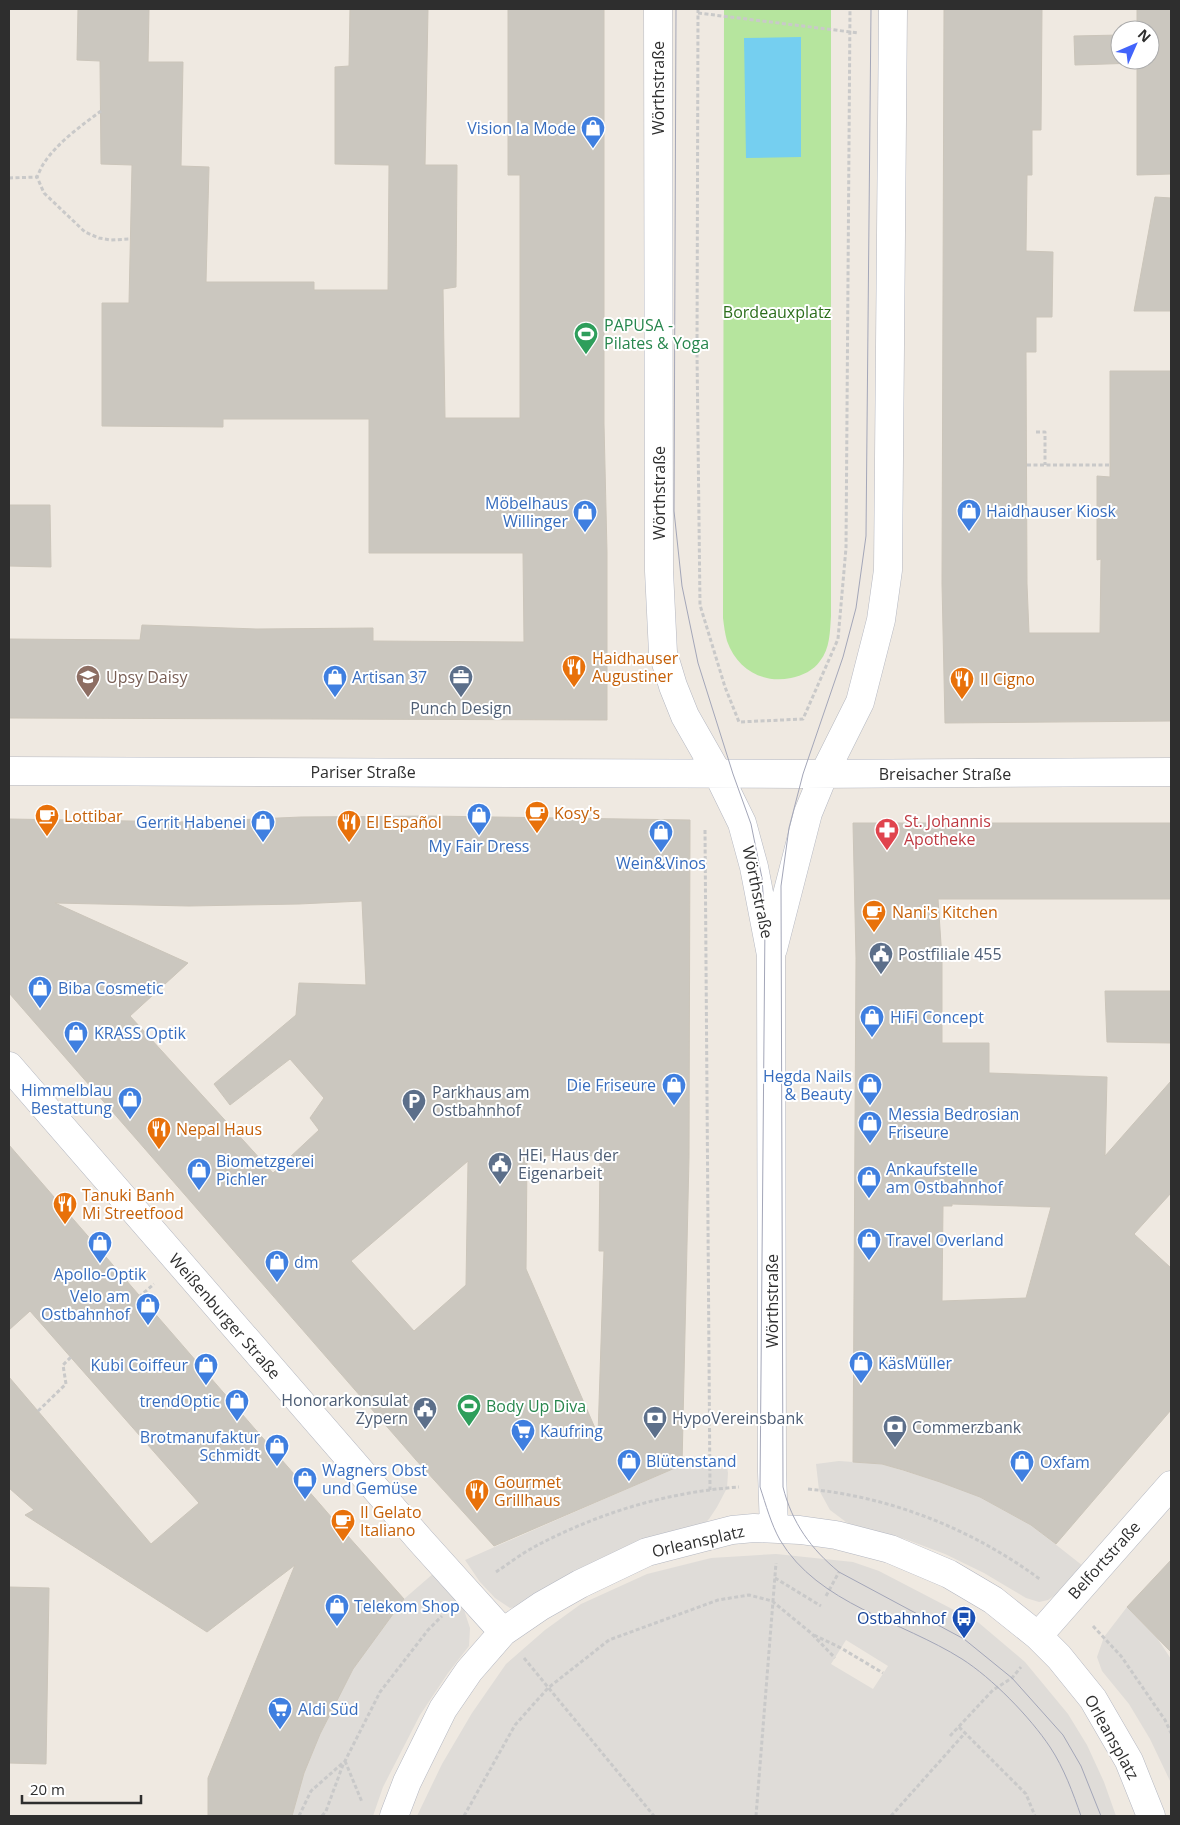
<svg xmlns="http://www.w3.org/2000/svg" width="1180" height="1825" font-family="'Open Sans',sans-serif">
<rect width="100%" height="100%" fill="#efe9e1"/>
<path fill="#b6e59e" d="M724 9H831V616C830 631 830 649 820 661 814 670 802 676 791 678 762 684 737 669 727 641 725 634 724 626 723 618Z"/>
<path fill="#dfdcd8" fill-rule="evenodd" d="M709 1459 726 1461 728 1473 727 1488 717 1507 709 1519 702 1526 526 1605 510 1608 495 1598 480 1582 465 1560 682 1465Z
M839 1461 882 1464 940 1482 980 1497 1031 1525 1083 1566 1058 1593 1048 1600 1039 1602 1026 1598 984 1573 945 1554 905 1539 856 1527 846 1522 830 1510 819 1490 816 1464Z
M776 1554 853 1562 879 1571 979 1623 1025 1662 1068 1714 1087 1745 1104 1782 1116 1816H417L442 1764 472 1713 506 1664 545 1630 581 1604 647 1574 711 1558ZM846 1640 888 1666 873 1689 831 1664Z
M434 1573 464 1610 470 1628 469 1646 448 1673 420 1715 383 1787 373 1816H292L304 1773 320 1734 353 1669 404 1599Z
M1127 1607 1157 1638 1171 1659V1783L1150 1739 1129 1704 1102 1671 1097 1657 1104 1637Z"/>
<path fill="#75cff0" d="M801 37V157L746 158 744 38Z"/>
<path fill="#cbc7bf" stroke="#cbc5ba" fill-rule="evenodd" d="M78 9H149L148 62H183L181 166 209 167 206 282H314V290H388L389 165 335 164V67L349 66 350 9H428L425 165H457L456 287 443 289 445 418H520V175H508V9H604V424L607 552V720L9 718V639L140 640 142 625 257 629 373 628V641L524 642 523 553H369V419H223V427L102 426V303H129L132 165 101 164 100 61 77 60Z
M944 9H1042L1041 130H1032V175H1027L1026 251 1053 252 1052 317H1036V352H1026L1027 584 1029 633H1100L1101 559 1097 560V476L1110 477V371H1171V721L945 723 942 583Z
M1137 9H1171V174L1137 175V63L1075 65 1074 36 1120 35V60H1150V30H1137Z
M1155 197 1171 198V311H1134Z
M9 505H50L51 567 9 566Z
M429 816 690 820 689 1157 682 1465 494 1546 416 1460 9 993V819L190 822 301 817ZM362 901 366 985 299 983 296 1015 214 1084 230 1105 290 1059 324 1098 310 1118 319 1130 273 1173 130 1016 188 963 55 903 189 906 299 904ZM527 1155 600 1156 599 1251H604L598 1435 526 1269ZM468 1161 466 1285 414 1331 351 1261Z
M853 823H1171V899H938L942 959V1043H989V1073L1107 1077 1105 1156 1171 1081V1193L1134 1234 1171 1268V1410L1056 1544 1031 1525 980 1497 940 1482 903 1470 882 1464 853 1462 856 958ZM952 1204 1051 1207 1026 1298 942 1301 943 1206H952Z
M1105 991H1171V1043L1107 1042Z
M9 1145 339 1526 404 1599 353 1669 320 1734 304 1773 292 1816H208V1778L295 1565 207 1632 25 1515 34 1510 9 1488V1377L151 1544 199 1503 30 1311 9 1330Z
M1171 1560V1652L1127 1607Z
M9 1587 49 1588 46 1764 9 1763Z"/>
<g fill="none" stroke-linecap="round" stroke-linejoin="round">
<defs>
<path id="minor" d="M658 9 659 571 663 653 673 686 685 716 718 774 742 823 754 867 771 955 772 1472 774 1528
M9 771 803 774 1171 772
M773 949 808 813 824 774 860 702 881 620 888 570 893 9
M9 1066 421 1541 503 1632
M1038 1636 1171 1485
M394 1816 407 1782 443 1709 469 1671 503 1632 541 1606 580 1584 647 1552 732 1530 754 1528 800 1530 836 1535 890 1549 949 1574 993 1600 1038 1636 1059 1657 1093 1699 1129 1761 1151 1816"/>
</defs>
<use href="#minor" stroke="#b4b7c1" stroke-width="29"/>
<path stroke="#c9c9c9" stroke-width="3" stroke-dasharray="4 2.5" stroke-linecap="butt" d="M698 9 697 353 700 605 725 687 739 722 803 719 838 639 846 548 850 9
M698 13 859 33
M101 111C82 125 57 143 44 163 41 167 39 173 37 177L44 193 85 232 99 238 111 240 130 239
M9 178 37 177
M1036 432H1045V465
M1027 465H1110
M705 830 710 1490
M139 1297 154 1284
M38 1411 66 1384 63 1365 71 1357
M808 1489C892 1497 974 1530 1041 1580
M496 1572C508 1564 521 1554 534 1547 598 1513 667 1492 739 1487
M775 1578 821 1606
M826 1596 839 1572
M1093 1626 1121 1656 1165 1720 1171 1733
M814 1635 841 1648 883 1673
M524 1658 654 1816
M959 1727 1026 1794 1035 1816
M950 1736 993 1690 1012 1678 1021 1667
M345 1761 362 1802
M299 1816 311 1791 345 1761 380 1692 428 1630 442 1616
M322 1816 326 1811 344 1762
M464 1816 515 1725 548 1688 609 1640 718 1600 749 1595 772 1601 811 1633 835 1658
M756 1816 776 1563
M891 1816 965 1733"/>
<use href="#minor" stroke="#fff" stroke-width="28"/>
<path stroke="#a3a6b8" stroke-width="1" d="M676 9 674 511 682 586 698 663 733 774 751 824 762 878 765 922 760 1487C766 1505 771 1524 780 1540 818 1604 902 1621 962 1659 992 1678 1030 1717 1050 1747 1064 1768 1073 1793 1081 1816
M871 9 866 536 856 608 843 657 803 774 789 828 781 886 783 1487C792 1523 811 1549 839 1572L964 1639 1012 1678 1063 1735 1081 1766 1101 1816"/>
</g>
<defs>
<symbol id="shop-pin" viewBox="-11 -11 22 30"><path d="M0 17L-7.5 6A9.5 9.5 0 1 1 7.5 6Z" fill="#3f7fe0" stroke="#fff"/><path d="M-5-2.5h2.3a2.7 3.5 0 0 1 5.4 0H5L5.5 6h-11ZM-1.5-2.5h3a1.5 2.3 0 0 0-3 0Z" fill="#fff"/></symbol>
<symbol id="stadium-pin" viewBox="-11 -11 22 30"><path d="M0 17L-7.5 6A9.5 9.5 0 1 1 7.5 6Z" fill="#2e9e5b" stroke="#fff"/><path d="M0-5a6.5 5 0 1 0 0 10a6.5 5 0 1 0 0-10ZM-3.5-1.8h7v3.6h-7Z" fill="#fff"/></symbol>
<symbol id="restaurant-pin" viewBox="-11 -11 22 30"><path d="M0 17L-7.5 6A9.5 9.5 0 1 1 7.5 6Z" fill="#e8710a" stroke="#fff"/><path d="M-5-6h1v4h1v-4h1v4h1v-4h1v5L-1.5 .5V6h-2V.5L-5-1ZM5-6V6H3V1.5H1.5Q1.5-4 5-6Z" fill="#fff"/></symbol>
<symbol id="school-pin" viewBox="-11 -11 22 30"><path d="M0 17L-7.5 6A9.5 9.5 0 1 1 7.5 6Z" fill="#8d6e63" stroke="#fff"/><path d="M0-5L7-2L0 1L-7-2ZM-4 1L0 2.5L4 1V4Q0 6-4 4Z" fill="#fff"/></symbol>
<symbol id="office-pin" viewBox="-11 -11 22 30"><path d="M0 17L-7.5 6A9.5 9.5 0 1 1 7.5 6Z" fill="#5c6f8a" stroke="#fff"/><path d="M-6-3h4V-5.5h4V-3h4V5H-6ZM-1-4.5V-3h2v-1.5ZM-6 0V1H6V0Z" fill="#fff"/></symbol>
<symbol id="cafe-pin" viewBox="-11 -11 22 30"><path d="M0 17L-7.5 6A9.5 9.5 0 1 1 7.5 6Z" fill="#e8710a" stroke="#fff"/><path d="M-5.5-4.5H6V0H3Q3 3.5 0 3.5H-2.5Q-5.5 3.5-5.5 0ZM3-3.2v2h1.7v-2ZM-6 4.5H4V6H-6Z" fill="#fff"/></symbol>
<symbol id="pharmacy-pin" viewBox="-11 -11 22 30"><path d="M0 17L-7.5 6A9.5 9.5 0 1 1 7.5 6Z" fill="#e0444e" stroke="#fff"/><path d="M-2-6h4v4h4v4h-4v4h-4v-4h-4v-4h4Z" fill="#fff"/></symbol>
<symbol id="civic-pin" viewBox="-11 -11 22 30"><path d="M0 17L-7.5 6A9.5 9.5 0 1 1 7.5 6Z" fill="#5c6f8a" stroke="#fff"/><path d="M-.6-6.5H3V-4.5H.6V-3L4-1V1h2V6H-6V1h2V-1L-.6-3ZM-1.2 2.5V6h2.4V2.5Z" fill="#fff"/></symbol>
<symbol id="parking-pin" viewBox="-11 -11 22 30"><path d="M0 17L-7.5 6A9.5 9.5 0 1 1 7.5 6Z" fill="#5c6f8a" stroke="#fff"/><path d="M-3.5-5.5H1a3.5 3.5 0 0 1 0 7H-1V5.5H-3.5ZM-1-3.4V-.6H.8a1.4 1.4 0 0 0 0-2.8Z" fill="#fff"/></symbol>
<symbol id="bank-pin" viewBox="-11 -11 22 30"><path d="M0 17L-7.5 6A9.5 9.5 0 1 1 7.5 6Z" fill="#5c6f8a" stroke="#fff"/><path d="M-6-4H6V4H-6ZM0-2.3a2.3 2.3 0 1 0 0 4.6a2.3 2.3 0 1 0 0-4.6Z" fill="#fff"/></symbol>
<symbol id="supermarket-pin" viewBox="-11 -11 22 30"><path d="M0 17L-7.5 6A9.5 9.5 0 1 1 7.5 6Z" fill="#3f7fe0" stroke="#fff"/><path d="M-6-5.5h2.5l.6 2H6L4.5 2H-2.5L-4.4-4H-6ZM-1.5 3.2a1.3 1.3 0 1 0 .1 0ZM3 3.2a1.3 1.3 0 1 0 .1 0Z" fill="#fff"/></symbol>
<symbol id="bus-pin" viewBox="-11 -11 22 30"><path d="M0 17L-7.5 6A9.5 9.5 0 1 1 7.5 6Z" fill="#1a4fb4" stroke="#fff"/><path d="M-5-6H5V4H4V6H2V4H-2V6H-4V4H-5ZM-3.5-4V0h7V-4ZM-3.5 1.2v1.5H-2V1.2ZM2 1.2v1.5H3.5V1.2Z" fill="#fff"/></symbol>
</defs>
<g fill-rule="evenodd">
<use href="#shop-pin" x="579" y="114" width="28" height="38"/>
<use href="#stadium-pin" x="572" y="320" width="28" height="38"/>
<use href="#shop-pin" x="955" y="497" width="28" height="38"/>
<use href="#shop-pin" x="571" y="498" width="28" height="38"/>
<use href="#restaurant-pin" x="560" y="653" width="28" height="38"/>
<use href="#school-pin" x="74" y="663" width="28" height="38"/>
<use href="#shop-pin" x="321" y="663" width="28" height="38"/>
<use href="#office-pin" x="447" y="663" width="28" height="38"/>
<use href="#restaurant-pin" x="948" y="665" width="28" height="38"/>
<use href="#cafe-pin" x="523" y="799" width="28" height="38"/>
<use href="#shop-pin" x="465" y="801" width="28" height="38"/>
<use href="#cafe-pin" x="33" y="802" width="28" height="38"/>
<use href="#shop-pin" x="249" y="808" width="28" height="38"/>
<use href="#restaurant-pin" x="335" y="808" width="28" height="38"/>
<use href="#pharmacy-pin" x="873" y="816" width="28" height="38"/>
<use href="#shop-pin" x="647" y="818" width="28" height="38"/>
<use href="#cafe-pin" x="860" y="898" width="28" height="38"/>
<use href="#civic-pin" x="867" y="940" width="28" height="38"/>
<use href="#shop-pin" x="26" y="974" width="28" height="38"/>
<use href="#shop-pin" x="858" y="1003" width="28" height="38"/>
<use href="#shop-pin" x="62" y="1019" width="28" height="38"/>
<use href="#shop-pin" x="660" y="1071" width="28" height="38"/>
<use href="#shop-pin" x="856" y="1071" width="28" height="38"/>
<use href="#shop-pin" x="116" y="1085" width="28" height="38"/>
<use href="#parking-pin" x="400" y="1087" width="28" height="38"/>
<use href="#shop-pin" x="856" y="1109" width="28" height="38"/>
<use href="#restaurant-pin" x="145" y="1115" width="28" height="38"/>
<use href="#civic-pin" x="486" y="1150" width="28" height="38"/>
<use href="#shop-pin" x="185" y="1156" width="28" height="38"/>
<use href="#shop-pin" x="855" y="1164" width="28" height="38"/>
<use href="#restaurant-pin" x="51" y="1190" width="28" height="38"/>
<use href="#shop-pin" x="855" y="1226" width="28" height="38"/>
<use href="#shop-pin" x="86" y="1229" width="28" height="38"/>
<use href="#shop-pin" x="263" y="1248" width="28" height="38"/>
<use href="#shop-pin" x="134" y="1291" width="28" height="38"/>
<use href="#shop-pin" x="847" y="1349" width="28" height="38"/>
<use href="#shop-pin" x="192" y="1351" width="28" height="38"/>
<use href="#shop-pin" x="223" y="1387" width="28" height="38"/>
<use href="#stadium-pin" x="455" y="1392" width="28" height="38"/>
<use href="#civic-pin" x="411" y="1395" width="28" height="38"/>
<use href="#bank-pin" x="641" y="1404" width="28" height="38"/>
<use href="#bank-pin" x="881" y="1413" width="28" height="38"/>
<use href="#supermarket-pin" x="509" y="1417" width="28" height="38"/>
<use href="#shop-pin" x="263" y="1432" width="28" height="38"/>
<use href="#shop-pin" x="615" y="1447" width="28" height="38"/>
<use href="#shop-pin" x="1008" y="1448" width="28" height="38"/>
<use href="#shop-pin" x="291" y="1465" width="28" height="38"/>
<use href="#restaurant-pin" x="463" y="1477" width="28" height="38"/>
<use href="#cafe-pin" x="329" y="1507" width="28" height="38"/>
<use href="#shop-pin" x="323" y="1592" width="28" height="38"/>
<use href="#bus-pin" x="950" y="1604" width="28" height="38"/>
<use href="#supermarket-pin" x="266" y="1695" width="28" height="38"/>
</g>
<g text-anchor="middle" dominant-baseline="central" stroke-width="4" stroke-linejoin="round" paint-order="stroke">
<g font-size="16" fill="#2e2e2e" stroke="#fff">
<text transform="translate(658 88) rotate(-90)">Wörthstraße</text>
<text transform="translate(659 493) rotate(-90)">Wörthstraße</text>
<text x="363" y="772">Pariser Straße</text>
<text x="945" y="774">Breisacher Straße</text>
<text transform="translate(758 892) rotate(78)">Wörthstraße</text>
<text transform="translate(772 1301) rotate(-90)">Wörthstraße</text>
<text transform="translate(225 1316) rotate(49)">Weißenburger Straße</text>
<text transform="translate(698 1541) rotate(-13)">Orleansplatz</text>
<text transform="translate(1104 1560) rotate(-48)">Belfortstraße</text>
<text transform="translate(1112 1737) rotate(61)">Orleansplatz</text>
</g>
<g font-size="16" fill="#366cbe" stroke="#fff" text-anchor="start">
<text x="576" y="128" text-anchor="end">Vision la Mode</text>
<text x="568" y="503" text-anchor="end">Möbelhaus<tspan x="568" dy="18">Willinger</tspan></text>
<text x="986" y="511">Haidhauser Kiosk</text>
<text x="352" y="677">Artisan 37</text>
<text x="246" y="822" text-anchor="end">Gerrit Habenei</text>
<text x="479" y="846" text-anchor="middle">My Fair Dress</text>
<text x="661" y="863" text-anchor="middle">Wein&amp;Vinos</text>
<text x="58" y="988">Biba Cosmetic</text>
<text x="890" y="1017">HiFi Concept</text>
<text x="94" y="1033">KRASS Optik</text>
<text x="852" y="1076" text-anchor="end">Hegda Nails<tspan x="852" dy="18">&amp; Beauty</tspan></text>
<text x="656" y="1085" text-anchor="end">Die Friseure</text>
<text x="112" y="1090" text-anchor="end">Himmelblau<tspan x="112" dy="18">Bestattung</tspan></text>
<text x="888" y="1114">Messia Bedrosian<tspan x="888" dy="18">Friseure</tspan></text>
<text x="216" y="1161">Biometzgerei<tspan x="216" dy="18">Pichler</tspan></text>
<text x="886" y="1169">Ankaufstelle<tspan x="886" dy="18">am Ostbahnhof</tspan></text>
<text x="886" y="1240">Travel Overland</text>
<text x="294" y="1262">dm</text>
<text x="100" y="1274" text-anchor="middle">Apollo-Optik</text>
<text x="130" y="1296" text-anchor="end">Velo am<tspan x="130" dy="18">Ostbahnhof</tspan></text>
<text x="878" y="1363">KäsMüller</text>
<text x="188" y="1365" text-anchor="end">Kubi Coiffeur</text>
<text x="220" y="1401" text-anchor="end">trendOptic</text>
<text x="540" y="1431">Kaufring</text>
<text x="260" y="1437" text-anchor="end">Brotmanufaktur<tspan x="260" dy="18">Schmidt</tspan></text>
<text x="646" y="1461">Blütenstand</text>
<text x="1040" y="1462">Oxfam</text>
<text x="322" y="1470">Wagners Obst<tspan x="322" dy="18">und Gemüse</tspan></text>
<text x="354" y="1606">Telekom Shop</text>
<text x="298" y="1709">Aldi Süd</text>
</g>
<g font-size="16" fill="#2c6e1b" stroke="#fff">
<text x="777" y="312">Bordeauxplatz</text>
</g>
<g font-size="16" fill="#27864d" stroke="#fff" text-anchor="start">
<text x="604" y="325">PAPUSA -<tspan x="604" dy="18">Pilates &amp; Yoga</tspan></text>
<text x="486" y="1406">Body Up Diva</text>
</g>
<g font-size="16" fill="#c56008" stroke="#fff" text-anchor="start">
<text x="592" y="658">Haidhauser<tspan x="592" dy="18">Augustiner</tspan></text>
<text x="980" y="679">Il Cigno</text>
<text x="554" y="813">Kosy's</text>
<text x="64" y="816">Lottibar</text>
<text x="366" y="822">El Español</text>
<text x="892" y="912">Nani's Kitchen</text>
<text x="176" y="1129">Nepal Haus</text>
<text x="82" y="1195">Tanuki Banh<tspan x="82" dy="18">Mi Streetfood</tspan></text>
<text x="494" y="1482">Gourmet<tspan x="494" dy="18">Grillhaus</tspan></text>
<text x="360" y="1512">Il Gelato<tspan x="360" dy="18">Italiano</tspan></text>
</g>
<g font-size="16" fill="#785e54" stroke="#fff" text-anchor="start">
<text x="106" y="677">Upsy Daisy</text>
</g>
<g font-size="16" fill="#4e5e75" stroke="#fff" text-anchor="start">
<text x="461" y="708" text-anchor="middle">Punch Design</text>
<text x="898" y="954">Postfiliale 455</text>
<text x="432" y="1092">Parkhaus am<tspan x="432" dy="18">Ostbahnhof</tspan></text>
<text x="518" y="1155">HEi, Haus der<tspan x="518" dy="18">Eigenarbeit</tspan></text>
<text x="408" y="1400" text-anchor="end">Honorarkonsulat<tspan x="408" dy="18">Zypern</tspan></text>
<text x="672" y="1418">HypoVereinsbank</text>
<text x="912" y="1427">Commerzbank</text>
</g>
<g font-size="16" fill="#be3a42" stroke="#fff" text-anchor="start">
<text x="904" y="821">St. Johannis<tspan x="904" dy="18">Apotheke</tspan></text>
</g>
<g font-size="16" fill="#164399" stroke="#fff" text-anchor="end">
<text x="946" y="1618">Ostbahnhof</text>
</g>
</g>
<rect width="1180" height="1825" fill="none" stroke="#2e2e2e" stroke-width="20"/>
<g transform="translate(1135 45) rotate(45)"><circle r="24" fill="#ffffff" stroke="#ababab"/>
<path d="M0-4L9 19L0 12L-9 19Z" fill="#4264fb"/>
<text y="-8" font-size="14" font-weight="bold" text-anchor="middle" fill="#2e2e2e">N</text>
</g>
<path d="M22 1795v8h119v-8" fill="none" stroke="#2e2e2e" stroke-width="2.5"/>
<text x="30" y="1795" font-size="15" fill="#2e2e2e" stroke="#ffffff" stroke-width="4" paint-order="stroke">20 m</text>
</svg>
